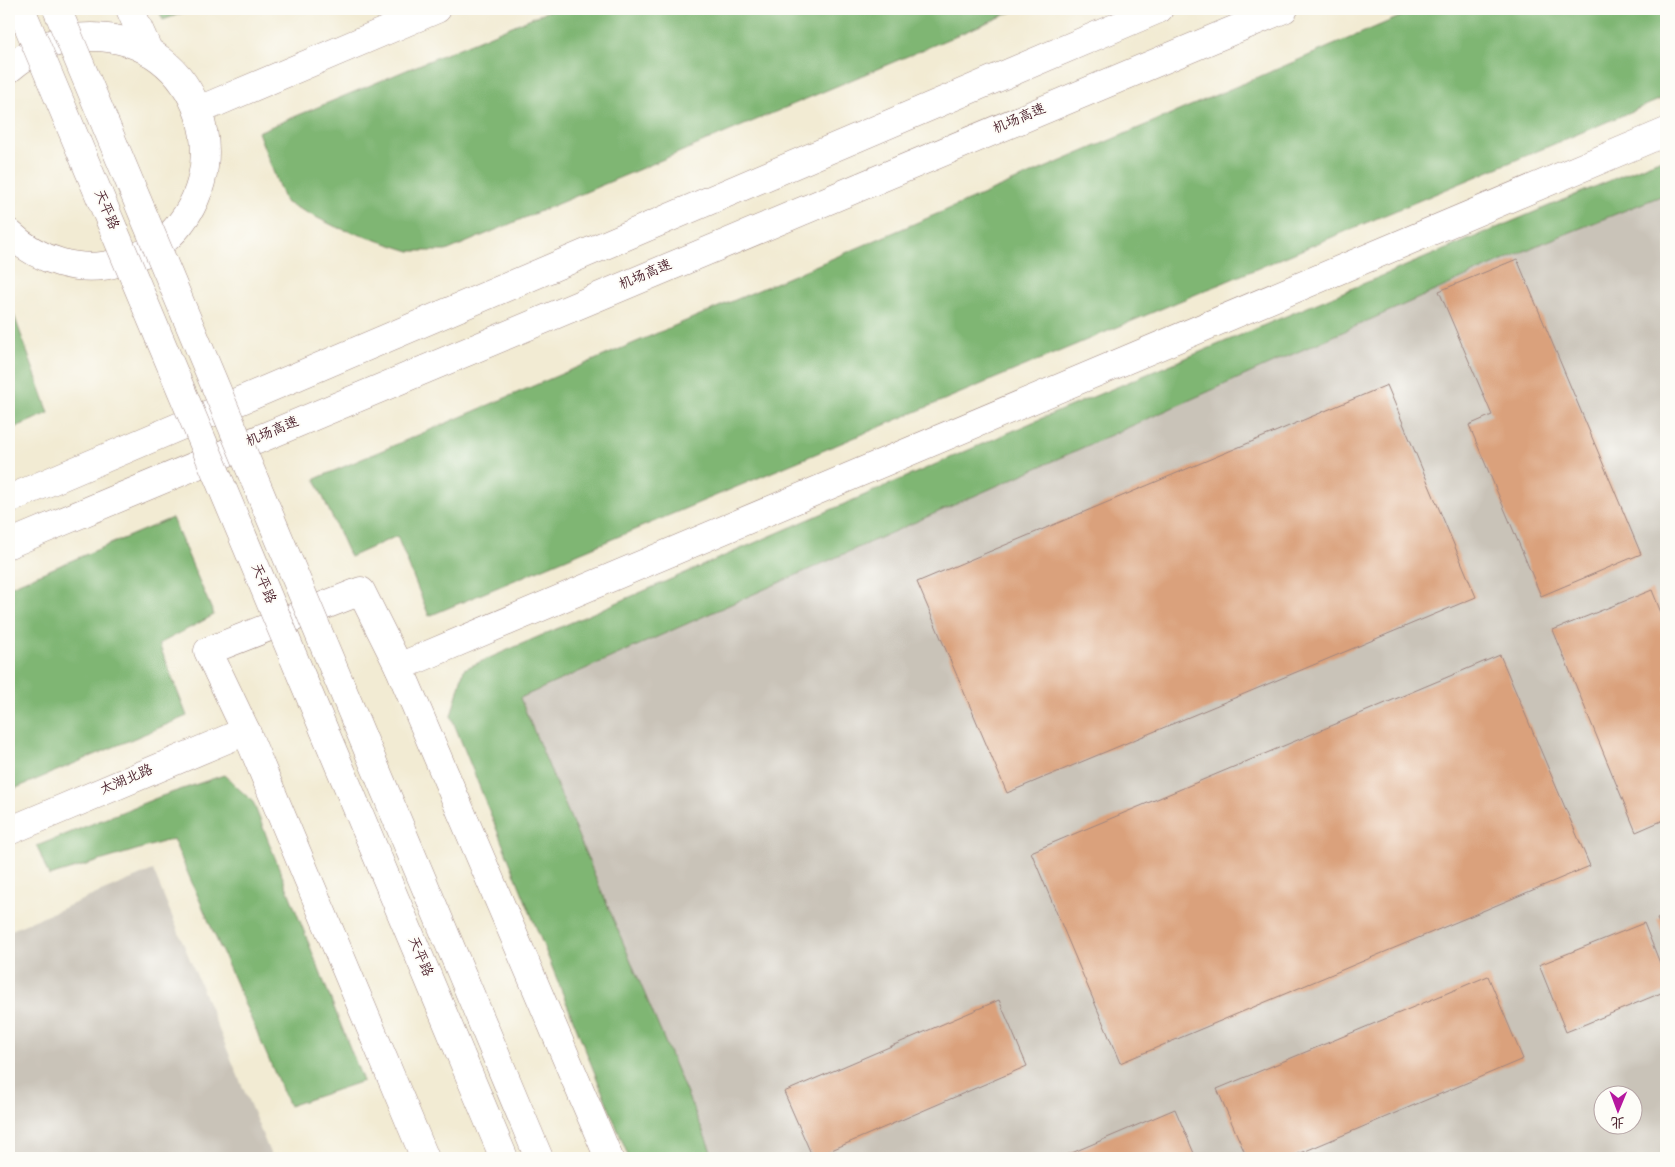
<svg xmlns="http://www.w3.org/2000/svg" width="1675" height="1167" font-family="'Gochi Hand','LXGW WenKai TC',sans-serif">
<rect width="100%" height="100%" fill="#fdfcf7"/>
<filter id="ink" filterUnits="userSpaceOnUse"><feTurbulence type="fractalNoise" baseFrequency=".02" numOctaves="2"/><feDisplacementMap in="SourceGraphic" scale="10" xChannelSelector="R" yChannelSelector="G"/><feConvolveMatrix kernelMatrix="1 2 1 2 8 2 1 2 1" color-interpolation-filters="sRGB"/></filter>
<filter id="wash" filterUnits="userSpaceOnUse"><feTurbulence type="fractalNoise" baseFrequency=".0096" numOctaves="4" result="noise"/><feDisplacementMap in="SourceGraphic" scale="20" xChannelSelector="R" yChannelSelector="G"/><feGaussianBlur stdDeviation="1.12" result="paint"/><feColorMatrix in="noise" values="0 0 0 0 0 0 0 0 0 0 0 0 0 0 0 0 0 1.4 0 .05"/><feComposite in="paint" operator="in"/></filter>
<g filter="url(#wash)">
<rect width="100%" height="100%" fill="#f2ebd3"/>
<path fill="#c9c3b8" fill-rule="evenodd" d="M1666 194V1158H714L520 698 1538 245ZM1602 1094H1632V1124H1602Z
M153 870 272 1158H9V931Z"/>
<path fill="#7fb673" stroke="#646a4f" d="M158 9H193L163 20Z
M553 9H1019L446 251H410L336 227 285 202 258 132Z
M1418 9H1666V97L429 616 397 536 350 557 315 479Z
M1666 157V194L1538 245 520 698 714 1158H629L451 716 464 669 1040 419Z
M9 301 49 413 9 430Z
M172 518 214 615 159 644 187 716 9 791V587Z
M224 775 253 802 363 1081 289 1106 173 839 49 876 37 846 159 797Z"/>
<g id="blocks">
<path fill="#daa17b" d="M1517 259 1641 554 1541 596 1469 425 1492 415 1439 291Z
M1387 385 1476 597 1007 793 917 582Z
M1652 590 1666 625V819L1636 832 1553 630Z
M1500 655 1590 866 1120 1063 1031 852Z
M1666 916V941L1657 919Z
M1644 923 1666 978V991L1566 1032 1539 965Z
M1488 976 1523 1059 1289 1158H1247L1217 1089Z
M999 1000 1027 1066 813 1158 784 1092Z
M1175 1109 1196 1158H1060Z"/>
</g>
</g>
<g filter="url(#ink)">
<use href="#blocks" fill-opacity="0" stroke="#9e857f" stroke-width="1"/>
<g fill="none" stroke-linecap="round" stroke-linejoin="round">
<defs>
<path id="minor" d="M9 69C32 49 59 37 91 37 201 36 245 175 161 243 149 252 134 258 120 262 81 275 37 260 9 233
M199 110 437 9
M399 667 1666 132
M9 831 246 731"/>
<path id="major" d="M130 9 149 52
M425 1158 246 731 208 651 361 591 399 667 609 1158"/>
<path id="highway" d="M9 499 1159 9
M9 544 1284 9"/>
</defs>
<use href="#minor" stroke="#9e857f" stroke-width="29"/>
<use href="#major" stroke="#9e857f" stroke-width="29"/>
<use href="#highway" stroke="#9e857f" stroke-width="29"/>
<use href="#minor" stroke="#fff" stroke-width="28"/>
<use href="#major" stroke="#fff" stroke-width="28"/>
<use href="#highway" stroke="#fff" stroke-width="28"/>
<defs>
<path id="major-bridge" d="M21 9 504 1158
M57 9 539 1158"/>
</defs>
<use href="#major-bridge" stroke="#9e857f" stroke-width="29" stroke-linecap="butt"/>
<use href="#major-bridge" stroke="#fff" stroke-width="28"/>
</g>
</g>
<g text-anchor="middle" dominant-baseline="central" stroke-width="4" stroke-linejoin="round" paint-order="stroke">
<g font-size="14" fill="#4a1f2b" stroke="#fdfcf7">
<text transform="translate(1020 120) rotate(-23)">机场高速</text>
<text transform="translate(105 210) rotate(67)">天平路</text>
<text transform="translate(646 276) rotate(-23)">机场高速</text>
<text transform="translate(273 433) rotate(-23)">机场高速</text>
<text transform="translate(262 584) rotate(67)">天平路</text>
<text transform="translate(127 781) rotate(-23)">太湖北路</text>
<text transform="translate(419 957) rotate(67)">天平路</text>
</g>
</g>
<rect width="1675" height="1167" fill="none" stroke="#fdfcf7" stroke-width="30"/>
<g transform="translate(1618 1110) rotate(181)"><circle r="24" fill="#fdfcf7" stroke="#b5a4a5"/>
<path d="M0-4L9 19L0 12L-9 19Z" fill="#b5179e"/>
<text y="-8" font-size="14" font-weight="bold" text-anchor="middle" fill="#4a1f2b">北</text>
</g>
</svg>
